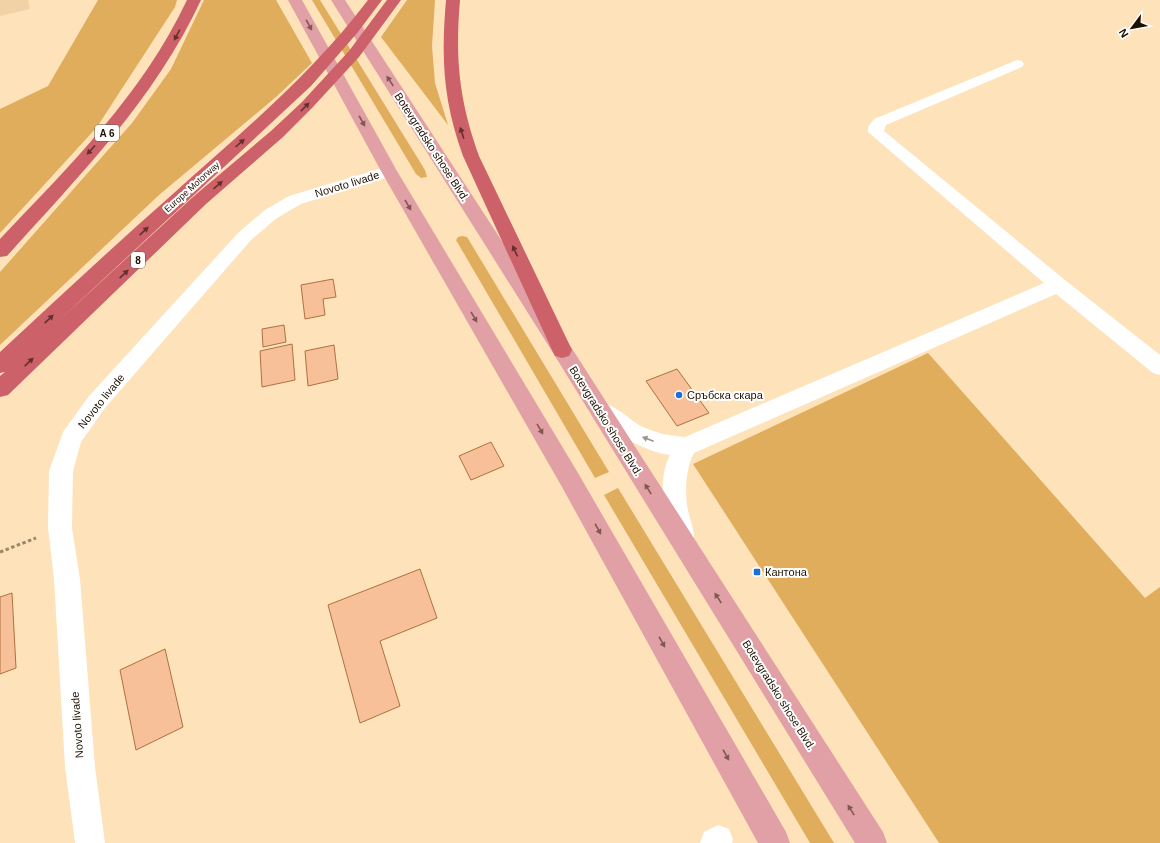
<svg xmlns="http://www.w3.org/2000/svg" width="1160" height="843" font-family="Arial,sans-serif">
<rect width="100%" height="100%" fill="#fee2b9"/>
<path fill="#f0d2a6" d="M0 0H28L30 9 0 16Z"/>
<path fill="#e0ad5d" d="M98 0H177L175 7 97 127 0 233V109L48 86Z
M204 0H276L312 63 276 97 159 195 0 345V272L132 123 171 69Z
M312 0H320L425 170 427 177 421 178 416 174Z
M407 0H435L432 46 435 83 448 125 381 37Z
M462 236 467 237 609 472 595 478 456 240 458 237Z
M928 353 1145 598 1160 587V843H939L693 464Z
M618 488 834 843H810L604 495Z"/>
<path fill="#f7c099" stroke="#af703f" d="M333 279 336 297 323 299 325 315 305 319 301 285Z
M284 325 286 342 263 347 262 329Z
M292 344 295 380 262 387 260 351Z
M334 345 338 379 308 386 305 351Z
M677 369 709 413 677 426 646 381Z
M491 442 504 466 471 480 459 456Z
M420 569 437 618 380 641 400 706 360 723 328 605Z
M12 593 16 668 0 674V597Z
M165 649 183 727 136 750 120 670Z"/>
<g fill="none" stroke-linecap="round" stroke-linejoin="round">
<path stroke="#9b8667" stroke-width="3" stroke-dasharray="3.5 2.5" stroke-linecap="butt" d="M0 552 36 538"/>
<path fill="#fff" fill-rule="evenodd" d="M1017 60 1022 61 1024 64 1022 67 886 125 884 131 1065 280 1160 355V375L1153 373 1056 294 694 453C686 468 685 488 687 505 689 520 698 534 692 548L683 551 674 548C663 524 657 478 670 455 651 454 597 427 588 410L591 404C610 397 627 419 643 427 657 433 669 436 685 437L1044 283 868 132V127L874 119Z
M389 166 395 167 397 171 395 175 301 204 277 218 251 240 105 408 81 442 73 471 72 528 80 579 95 767 105 843H75L65 767 54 579 48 528 49 471 63 432 89 396 239 232 265 210 289 196Z
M718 825 729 829 733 840 732 843H700L704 832Z"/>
<path fill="#e1a0a5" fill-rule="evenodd" d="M288 0H302L397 171 578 473 786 832 790 843H758L562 487 381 171Z
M331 0H345L569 344 883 832 887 843H855L555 356Z"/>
<path fill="#cd6169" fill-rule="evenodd" d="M187 0H201C155 99 79 176 7 256L0 257V239C71 164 142 95 187 0Z
M368 0H382L358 32 311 86 52 327 194 196 271 131 302 102 349 51 387 0H401L359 57 312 108 283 137 206 204 8 395 0 397V376L5 372 0 373V352C57 299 115 245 174 193 242 132 312 74 368 0Z
M446 0H460C455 59 459 100 479 156L572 350 569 356 562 358 555 356 552 350 463 156C443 100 441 59 446 0Z"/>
</g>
<defs><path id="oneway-solid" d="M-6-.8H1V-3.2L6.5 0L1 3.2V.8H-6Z"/></defs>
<g fill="#805852">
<use href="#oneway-solid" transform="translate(309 25) rotate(61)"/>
<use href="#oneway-solid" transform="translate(390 81) rotate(-123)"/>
<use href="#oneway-solid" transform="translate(362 121) rotate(61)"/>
<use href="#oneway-solid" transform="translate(408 205) rotate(60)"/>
<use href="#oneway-solid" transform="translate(474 317) rotate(60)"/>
<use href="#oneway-solid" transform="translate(540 429) rotate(60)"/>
<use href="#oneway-solid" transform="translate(648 489) rotate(-122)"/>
<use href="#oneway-solid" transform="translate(598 529) rotate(61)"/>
<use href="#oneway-solid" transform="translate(718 598) rotate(-123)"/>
<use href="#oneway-solid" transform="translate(662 642) rotate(61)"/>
<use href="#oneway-solid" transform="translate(726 755) rotate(61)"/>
<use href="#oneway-solid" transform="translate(851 810) rotate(-122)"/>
</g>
<g fill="#64312a">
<use href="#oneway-solid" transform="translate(177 35) rotate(118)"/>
<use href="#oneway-solid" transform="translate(305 107) rotate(-45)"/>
<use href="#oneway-solid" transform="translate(462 133) rotate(-108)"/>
<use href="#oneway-solid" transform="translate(240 143) rotate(-42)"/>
<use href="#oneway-solid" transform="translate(91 150) rotate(132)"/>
<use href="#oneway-solid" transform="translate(218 185) rotate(-41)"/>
<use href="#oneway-solid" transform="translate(144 231) rotate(-43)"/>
<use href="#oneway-solid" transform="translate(515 251) rotate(-115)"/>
<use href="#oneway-solid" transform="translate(124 274) rotate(-43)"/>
<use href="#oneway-solid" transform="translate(49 319) rotate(-43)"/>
<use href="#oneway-solid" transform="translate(29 362) rotate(-43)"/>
</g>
<use fill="#9a948c" href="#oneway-solid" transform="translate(648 439) rotate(-159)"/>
<g fill="#1a6fd9" stroke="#fff" stroke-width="1.5">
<circle cx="679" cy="395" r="4"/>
<rect x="753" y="568" width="8" height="8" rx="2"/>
</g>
<g text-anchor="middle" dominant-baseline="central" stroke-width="4" stroke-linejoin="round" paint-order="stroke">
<g font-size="9" fill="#1e1100" stroke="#fff">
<text transform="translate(192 187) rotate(-42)">Europe Motorway</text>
</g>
<g fill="#fff" stroke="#62584c" stroke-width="1">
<rect x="95" y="125" width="24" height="16" rx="3"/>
<rect x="131" y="252" width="14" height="16" rx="3"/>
</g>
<g font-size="10" font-weight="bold" fill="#1e1100">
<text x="107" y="133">A 6</text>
<text x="138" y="260">8</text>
</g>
<g font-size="11" fill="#1e1100" stroke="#fff">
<text transform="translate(432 147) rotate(57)">Botevgradsko shose Blvd.</text>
<text transform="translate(347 184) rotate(-17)">Novoto livade</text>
<text transform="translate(101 401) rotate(-51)">Novoto livade</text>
<text transform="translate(606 421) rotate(58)">Botevgradsko shose Blvd.</text>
<text transform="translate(779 695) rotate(58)">Botevgradsko shose Blvd.</text>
<text transform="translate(77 725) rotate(-94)">Novoto livade</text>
</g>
<g font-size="11" fill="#1e1100" stroke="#fff" text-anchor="start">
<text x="687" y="395">Сръбска скара</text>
<text x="765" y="572">Кантона</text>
</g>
</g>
<g transform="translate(1132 28) rotate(238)" stroke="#ffffff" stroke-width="3" paint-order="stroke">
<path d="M0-3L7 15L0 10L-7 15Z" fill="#1e1100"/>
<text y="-6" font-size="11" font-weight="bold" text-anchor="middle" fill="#1e1100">N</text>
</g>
</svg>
